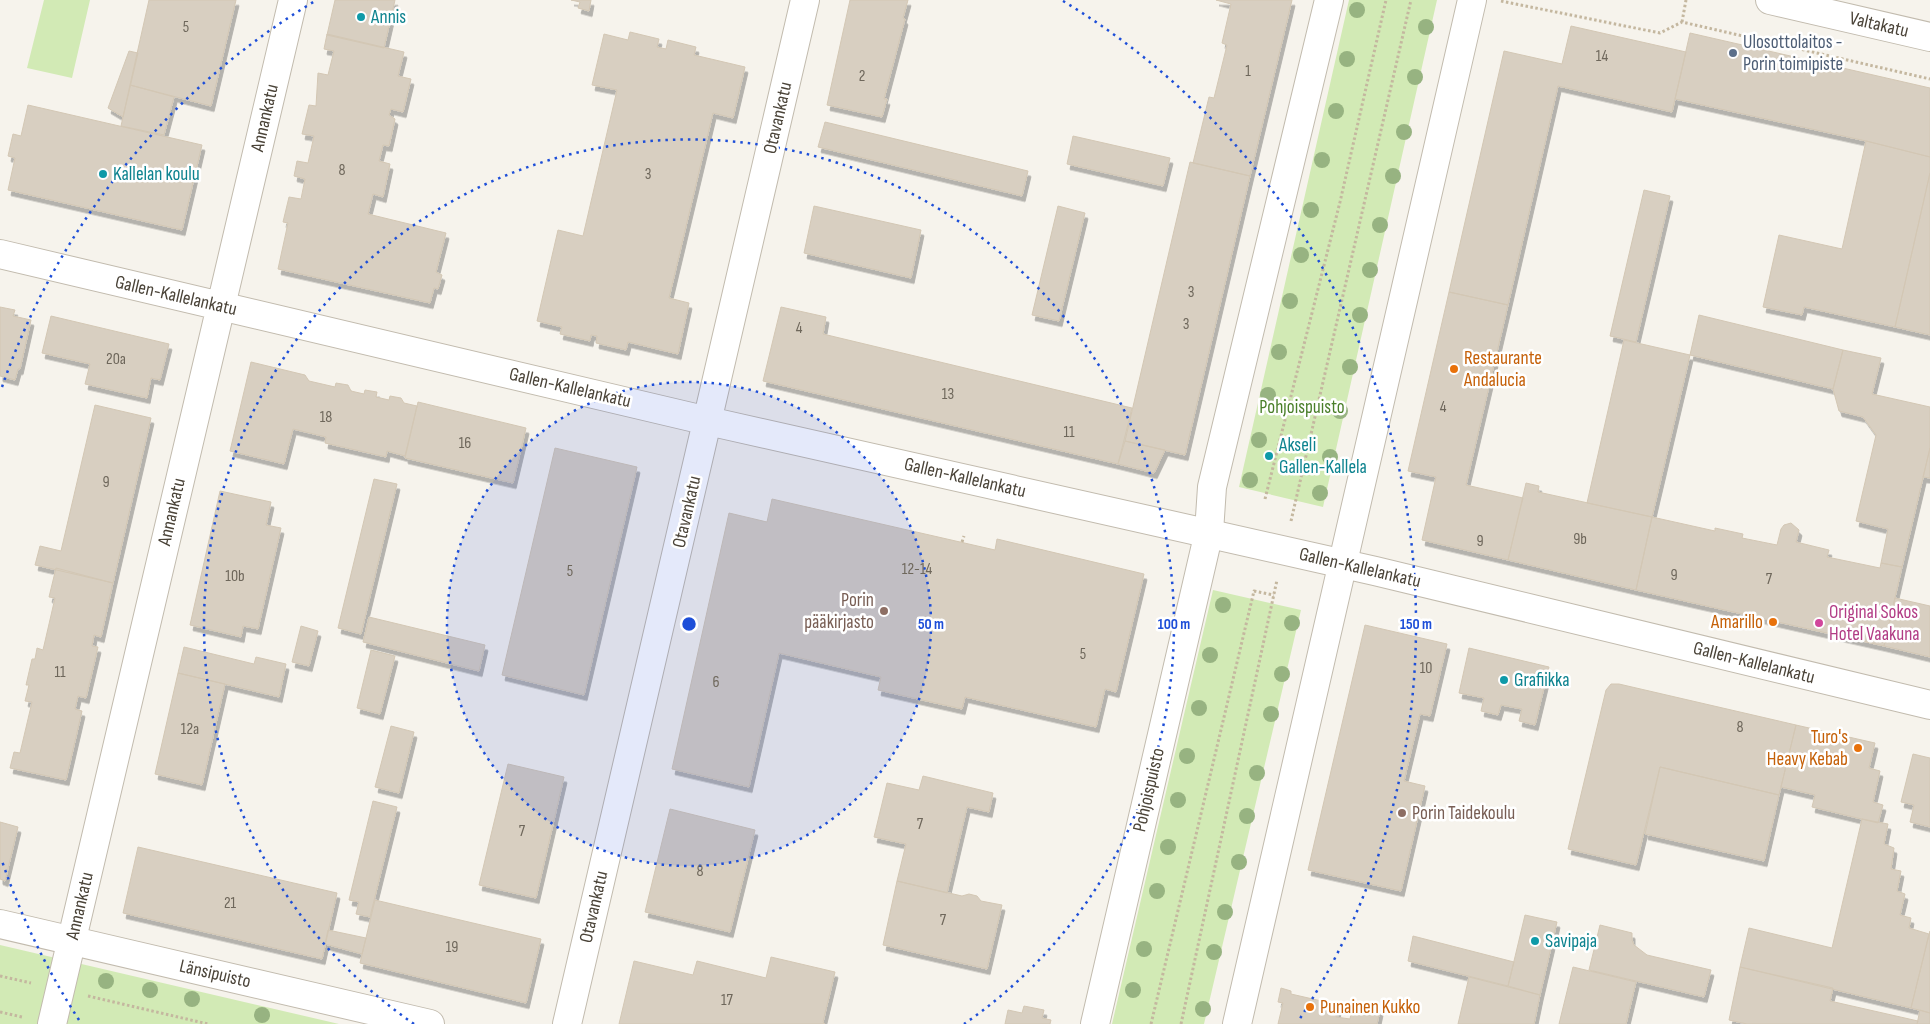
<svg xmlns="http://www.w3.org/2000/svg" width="1930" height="1024" font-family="'Sofia Sans Condensed',sans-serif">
<defs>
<filter id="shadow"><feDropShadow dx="3" dy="5.5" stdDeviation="0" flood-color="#0004"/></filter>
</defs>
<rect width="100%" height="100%" fill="#f6f3ec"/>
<path fill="#d2eab5" d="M44 0H90L72 78 27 68Z
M1349 0H1437L1323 507 1239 487Z
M1213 590 1301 610 1204 1024H1112Z
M0 945 339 1024H0Z"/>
<path fill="#d8cfc1" stroke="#d3c7b4" filter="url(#shadow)" d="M149 0H236L211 106 130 85Z
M335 0H395L384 48 327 35Z
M571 0H591L589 11 578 8 580 2Z
M850 0H908L903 18 905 19 884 99H887L882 117 827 105Z
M1216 0H1292L1250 176 1193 163 1209 97 1214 98 1227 45 1222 43 1231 4Z
M1571 26 1686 52 1672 112 1558 86 1508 305 1449 292 1504 51 1562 64Z
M630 32 659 39 657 47 666 49 668 40 696 47 694 55 745 67 733 118 713 113 669 298 689 303 678 354 628 342 626 350 596 343 597 336 591 335 590 341 560 334 562 327 537 321 558 230 583 236 617 90 592 85 604 34 628 40Z
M1690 33 1930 88V157L1866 141 1675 99Z
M327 34 404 52 398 76 411 79 403 112 391 109 389 115 395 119 389 146 383 145 379 161 390 164 383 197 373 194 368 214 446 233 436 272 442 275 438 289 434 288 430 303 278 269 288 223 283 222 289 197 301 199 305 179 294 176 297 161 308 163 314 136 302 134 309 105 316 106 318 73 328 75 334 51 324 49Z
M129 51 138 53 123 117 108 108Z
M130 85 174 97 164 135 121 126Z
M28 105 202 145 182 230 8 190 15 158 8 156 13 134 21 136Z
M825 122 1028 171 1022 196 818 147Z
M1073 136 1170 158 1163 186 1067 164Z
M1866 141 1930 157V173L1895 327 1804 307 1802 315 1763 307 1779 235 1842 249Z
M1190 162 1250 176 1185 455 1125 441Z
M1930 173V335L1895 327Z
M1644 190 1670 196 1636 342 1610 336Z
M814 206 921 230 911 278 804 253Z
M1058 206 1085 213 1059 321 1032 315Z
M1449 292 1508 305 1466 485 1523 498 1508 560 1422 540 1436 477 1408 471Z
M0 307 15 310 13 316 31 320 20 369H18L15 380 0 376Z
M781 307 826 317 823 334 1132 408 1118 464 763 381Z
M1699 315 1843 350 1833 389 1690 355Z
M51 316 169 344 160 380 151 378 147 398 85 384 90 364 42 353Z
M1624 340 1690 355 1652 517 1587 503Z
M1843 350 1881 358 1872 394 1930 407V448L1902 567 1881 563 1888 529 1856 521 1876 435 1863 417 1839 411 1833 389Z
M251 362 305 375 309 381 335 387 336 383 348 385 351 391 364 394 365 390 377 392 376 397 389 400 390 396 401 398 404 403 417 406 405 456 387 451 386 457 325 443 326 437 293 429 284 464 230 451Z
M418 402 526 428 513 483 405 458Z
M95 405 151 418 113 583 35 565 40 546 61 551Z
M1125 441 1165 450 1154 473 1118 464Z
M555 448 637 467 584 695 502 675Z
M1930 448V478L1923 477Z
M374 479 397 484 361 634 338 628Z
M1526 483 1539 486 1538 492 1652 517 1636 590 1508 560Z
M220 491 271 502 266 525 281 528 258 629 243 626 241 637 190 625Z
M772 499 995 550 997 539 1144 574 1116 692 1105 689 1096 727 965 697 962 709 878 690 881 677 779 653 749 787 672 769 729 513 767 522Z
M1652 517 1715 531V528L1743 534 1742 538 1777 545 1781 529 1784 525 1791 523 1799 530 1796 542 1829 550 1827 557 1880 568 1881 563 1902 567 1884 646 1636 590Z
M56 568 113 583 101 637 94 635 92 646 98 647 86 698 78 696 75 709 82 711 66 780 10 768 14 752 20 753 32 702 25 701 29 685H26L32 659H35L37 648 43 650 55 598 49 597Z
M1895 598 1930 606V657L1884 646Z
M369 617 485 645 479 671 363 642Z
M1365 625 1447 644 1430 716 1420 714 1404 781 1425 786 1401 891 1308 870Z
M301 626 318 631 309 666 292 662Z
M184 647 254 664 256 657 286 664 279 697 178 673Z
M1469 648 1549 667 1535 725 1519 721 1522 709 1501 705 1498 715 1481 711 1484 698 1459 693Z
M371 650 395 656 380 714 357 708Z
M178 673 225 684 202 785 155 774Z
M1611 684H1619L1796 725 1779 795 1660 767 1636 865 1568 849 1606 690Z
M1796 725 1875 743 1869 768 1880 771 1873 802 1883 805 1878 823 1812 807 1815 795 1781 787Z
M391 726 414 732 399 793 375 787Z
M1913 754 1930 758V827L1910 822 1914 805 1901 802Z
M508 764 564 777 536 898 479 885Z
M1660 767 1779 795 1764 861 1645 834Z
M923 776 993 793 989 812 967 807 947 893 897 881 906 844 874 837 887 783 919 790Z
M373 801 397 807 370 917 356 914 359 902 349 900Z
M670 809 755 830 730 932 645 912Z
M1862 819 1888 824 1884 844 1894 848 1891 869 1901 871 1897 891 1905 894 1900 915 1911 918 1909 928 1929 934 1911 1008 1740 967 1749 928 1832 948Z
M0 822 18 827 5 881 0 879Z
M138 847 337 893 322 959 123 913Z
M897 881 962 896 969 894 977 896 981 901 1002 905 987 969 883 945Z
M375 900 541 939 526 1003 360 963Z
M1525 915 1557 922 1540 995 1508 986Z
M1600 925 1632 933V940L1634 945 1647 955 1711 970 1704 997 1589 970Z
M328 930 366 938 362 954 325 944Z
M1930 931V1013L1911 1008Z
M1413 936 1514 962 1508 986 1408 961Z
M771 957 835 972 823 1022 825 1024H619L634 961 693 975 697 961 766 978Z
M1573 967 1636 982 1626 1024H1559Z
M1740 967 1833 988 1830 1001 1918 1021 1917 1024H1747L1729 1020Z
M1469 977 1540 995 1534 1024H1458Z
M1281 988 1291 991V994L1339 1005 1336 1017 1350 1019 1353 1003 1380 1010 1377 1024H1278L1283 1003 1278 1002Z
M1024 1006 1044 1010 1042 1018 1051 1020 1050 1024H1005L1008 1010 1022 1013Z
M1920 1010 1930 1013V1024H1917Z"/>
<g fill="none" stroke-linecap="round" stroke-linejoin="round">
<defs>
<path id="minor" d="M0 254 708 421 1375 571 1930 705
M52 1024 293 0
M567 1024 805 0"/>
<path id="tertiary" d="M1770 0 1930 37
M0 924 430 1024
M1095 1024 1209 532 1212 487 1329 0
M1237 1024 1472 0"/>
</defs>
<use href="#minor" stroke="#c2bbae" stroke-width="30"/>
<use href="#tertiary" stroke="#c2bbae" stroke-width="30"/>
<path stroke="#c4b79f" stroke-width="3" stroke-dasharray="2.5 2.5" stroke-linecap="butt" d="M1501 1 1660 33 1682 22 1930 79
M1682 22 1686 0
M1265 499 1340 202 1386 0
M1291 521 1411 0
M962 542 964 536
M0 976 31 983
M88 996 208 1024
M0 1012 22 1017
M1151 1024 1254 591 1274 595
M1181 1024 1277 580"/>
<use href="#minor" stroke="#fff" stroke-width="28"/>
<use href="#tertiary" stroke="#fff" stroke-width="28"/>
</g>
<g fill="#97b381">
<circle cx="1357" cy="10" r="8"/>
<circle cx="1426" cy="27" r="8"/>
<circle cx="1347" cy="59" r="8"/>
<circle cx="1415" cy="77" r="8"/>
<circle cx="1336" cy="111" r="8"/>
<circle cx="1404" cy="132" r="8"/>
<circle cx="1322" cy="160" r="8"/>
<circle cx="1393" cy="176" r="8"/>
<circle cx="1311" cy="210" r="8"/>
<circle cx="1380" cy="225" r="8"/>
<circle cx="1301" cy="255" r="8"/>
<circle cx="1370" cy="270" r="8"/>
<circle cx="1290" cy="301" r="8"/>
<circle cx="1360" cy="315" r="8"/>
<circle cx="1279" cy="352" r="8"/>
<circle cx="1350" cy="367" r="8"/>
<circle cx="1268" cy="395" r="8"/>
<circle cx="1340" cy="411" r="8"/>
<circle cx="1259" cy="440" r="8"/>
<circle cx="1330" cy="457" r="8"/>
<circle cx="1250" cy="480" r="8"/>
<circle cx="1320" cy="493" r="8"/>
<circle cx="1223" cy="605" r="8"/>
<circle cx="1292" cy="623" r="8"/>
<circle cx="1210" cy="655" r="8"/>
<circle cx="1282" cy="674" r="8"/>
<circle cx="1199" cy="708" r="8"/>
<circle cx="1271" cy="714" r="8"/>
<circle cx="1187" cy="756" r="8"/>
<circle cx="1257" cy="773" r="8"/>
<circle cx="1178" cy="800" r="8"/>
<circle cx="1247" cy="816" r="8"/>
<circle cx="1168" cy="847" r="8"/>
<circle cx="1239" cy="862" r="8"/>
<circle cx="1157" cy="891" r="8"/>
<circle cx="1225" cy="912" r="8"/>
<circle cx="1144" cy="949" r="8"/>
<circle cx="1214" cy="952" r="8"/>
<circle cx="106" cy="981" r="8"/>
<circle cx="150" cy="990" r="8"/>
<circle cx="1133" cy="990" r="8"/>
<circle cx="192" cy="999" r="8"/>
<circle cx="1203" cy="1009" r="8"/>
<circle cx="262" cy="1015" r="8"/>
</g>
<circle cx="689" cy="624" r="242" fill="#1d4ed8" fill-opacity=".12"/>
<g fill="none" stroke="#1d4ed8" stroke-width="2.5" stroke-dasharray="2.5 5">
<circle cx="689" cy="624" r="242"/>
<path d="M414 1024A485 485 0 1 1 964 1024"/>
<path d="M79 1020A727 727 0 0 1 2 861M2 387A727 727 0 0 1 315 1M1063 1A727 727 0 0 1 1299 1020"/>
</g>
<g fill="#0f9aa8" stroke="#fff" stroke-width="2">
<circle cx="361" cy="17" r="5"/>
<circle cx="103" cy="174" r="5"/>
<circle cx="1269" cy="456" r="5"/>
<circle cx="1504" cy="680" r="5"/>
<circle cx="1535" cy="941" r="5"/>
</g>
<circle fill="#5c6f8a" stroke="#fff" stroke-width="2" cx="1733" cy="53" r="5"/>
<g fill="#e8710a" stroke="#fff" stroke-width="2">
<circle cx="1454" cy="369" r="5"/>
<circle cx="1773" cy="622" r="5"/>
<circle cx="1858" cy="748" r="5"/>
<circle cx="1310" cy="1007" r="5"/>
</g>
<g fill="#8d6e63" stroke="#fff" stroke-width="2">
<circle cx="884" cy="611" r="5"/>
<circle cx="1402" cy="813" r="5"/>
</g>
<circle fill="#d1479c" stroke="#fff" stroke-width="2" cx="1819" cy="623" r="5"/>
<g text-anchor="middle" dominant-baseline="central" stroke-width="5" stroke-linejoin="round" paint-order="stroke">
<g font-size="16" fill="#6e675b">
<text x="186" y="27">5</text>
<text x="1602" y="56">14</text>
<text x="1248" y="71">1</text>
<text x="862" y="76">2</text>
<text x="342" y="170">8</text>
<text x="648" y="174">3</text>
<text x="1191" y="292">3</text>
<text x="1186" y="324">3</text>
<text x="799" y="328">4</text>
<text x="116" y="359">20a</text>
<text x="948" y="394">13</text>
<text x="1443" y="407">4</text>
<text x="326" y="417">18</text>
<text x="1069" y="432">11</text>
<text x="465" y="443">16</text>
<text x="106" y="482">9</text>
<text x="1580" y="539">9b</text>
<text x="1480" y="541">9</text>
<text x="917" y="569">12-14</text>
<text x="570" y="571">5</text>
<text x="1674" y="575">9</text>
<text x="235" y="576">10b</text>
<text x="1769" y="579">7</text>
<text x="1083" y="654">5</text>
<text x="1426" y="668">10</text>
<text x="60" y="672">11</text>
<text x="716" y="682">6</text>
<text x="1740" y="727">8</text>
<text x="190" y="729">12a</text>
<text x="920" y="824">7</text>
<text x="522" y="831">7</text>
<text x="700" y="871">8</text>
<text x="230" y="903">21</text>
<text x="943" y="920">7</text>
<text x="452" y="947">19</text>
<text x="727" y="1000">17</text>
</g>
<g font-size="19" fill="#0d838f" stroke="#fff" text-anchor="start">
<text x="371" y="17">Annis</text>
<text x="113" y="174">Kallelan koulu</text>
<text x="1279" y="445">Akseli<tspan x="1279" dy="22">Gallen-Kallela</tspan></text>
<text x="1514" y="680">Grafiikka</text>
<text x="1545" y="941">Savipaja</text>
</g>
<g font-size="19" fill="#4b4439" stroke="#fff">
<text transform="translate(1879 25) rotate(13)">Valtakatu</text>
<text transform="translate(265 118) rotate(-77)">Annankatu</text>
<text transform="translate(778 118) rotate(-77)">Otavankatu</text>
<text transform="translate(176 296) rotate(13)">Gallen-Kallelankatu</text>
<text transform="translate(570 388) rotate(13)">Gallen-Kallelankatu</text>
<text transform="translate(965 478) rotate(13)">Gallen-Kallelankatu</text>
<text transform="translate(172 512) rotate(-77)">Annankatu</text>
<text transform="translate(687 512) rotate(-77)">Otavankatu</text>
<text transform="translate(1360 568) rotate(13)">Gallen-Kallelankatu</text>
<text transform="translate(1754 663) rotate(14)">Gallen-Kallelankatu</text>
<text transform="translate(1149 790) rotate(-77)">Pohjoispuisto</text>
<text transform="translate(80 906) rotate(-77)">Annankatu</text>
<text transform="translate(594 907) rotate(-77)">Otavankatu</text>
<text transform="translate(215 974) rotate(13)">Länsipuisto</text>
</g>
<g font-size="19" fill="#4e5e75" stroke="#fff" text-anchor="start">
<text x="1743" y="42">Ulosottolaitos -<tspan x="1743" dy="22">Porin toimipiste</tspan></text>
</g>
<g font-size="19" fill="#c56008" stroke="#fff" text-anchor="start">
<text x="1464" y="358">Restaurante<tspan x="1464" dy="22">Andalucia</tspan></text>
<text x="1763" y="622" text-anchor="end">Amarillo</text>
<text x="1848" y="737" text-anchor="end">Turo's<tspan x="1848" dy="22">Heavy Kebab</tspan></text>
<text x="1320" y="1007">Punainen Kukko</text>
</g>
<g font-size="19" fill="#4a7f2a" stroke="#fff">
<text x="1302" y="407">Pohjoispuisto</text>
</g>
<g font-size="19" fill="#785e54" stroke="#fff" text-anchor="end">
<text x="874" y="600">Porin<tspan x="874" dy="22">pääkirjasto</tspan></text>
<text x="1412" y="813" text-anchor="start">Porin Taidekoulu</text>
</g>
<g font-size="19" fill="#b23c85" stroke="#fff" text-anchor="start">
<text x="1829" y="612">Original Sokos<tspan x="1829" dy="22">Hotel Vaakuna</tspan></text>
</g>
</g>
<circle cx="689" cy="624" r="8" fill="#1d4ed8" stroke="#fff" stroke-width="2.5"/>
<g font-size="15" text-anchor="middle" font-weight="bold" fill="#1d4ed8" stroke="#fff" stroke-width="5" stroke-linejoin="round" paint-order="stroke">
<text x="931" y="629">50 m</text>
<text x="1174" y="629">100 m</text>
<text x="1416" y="629">150 m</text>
</g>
</svg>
